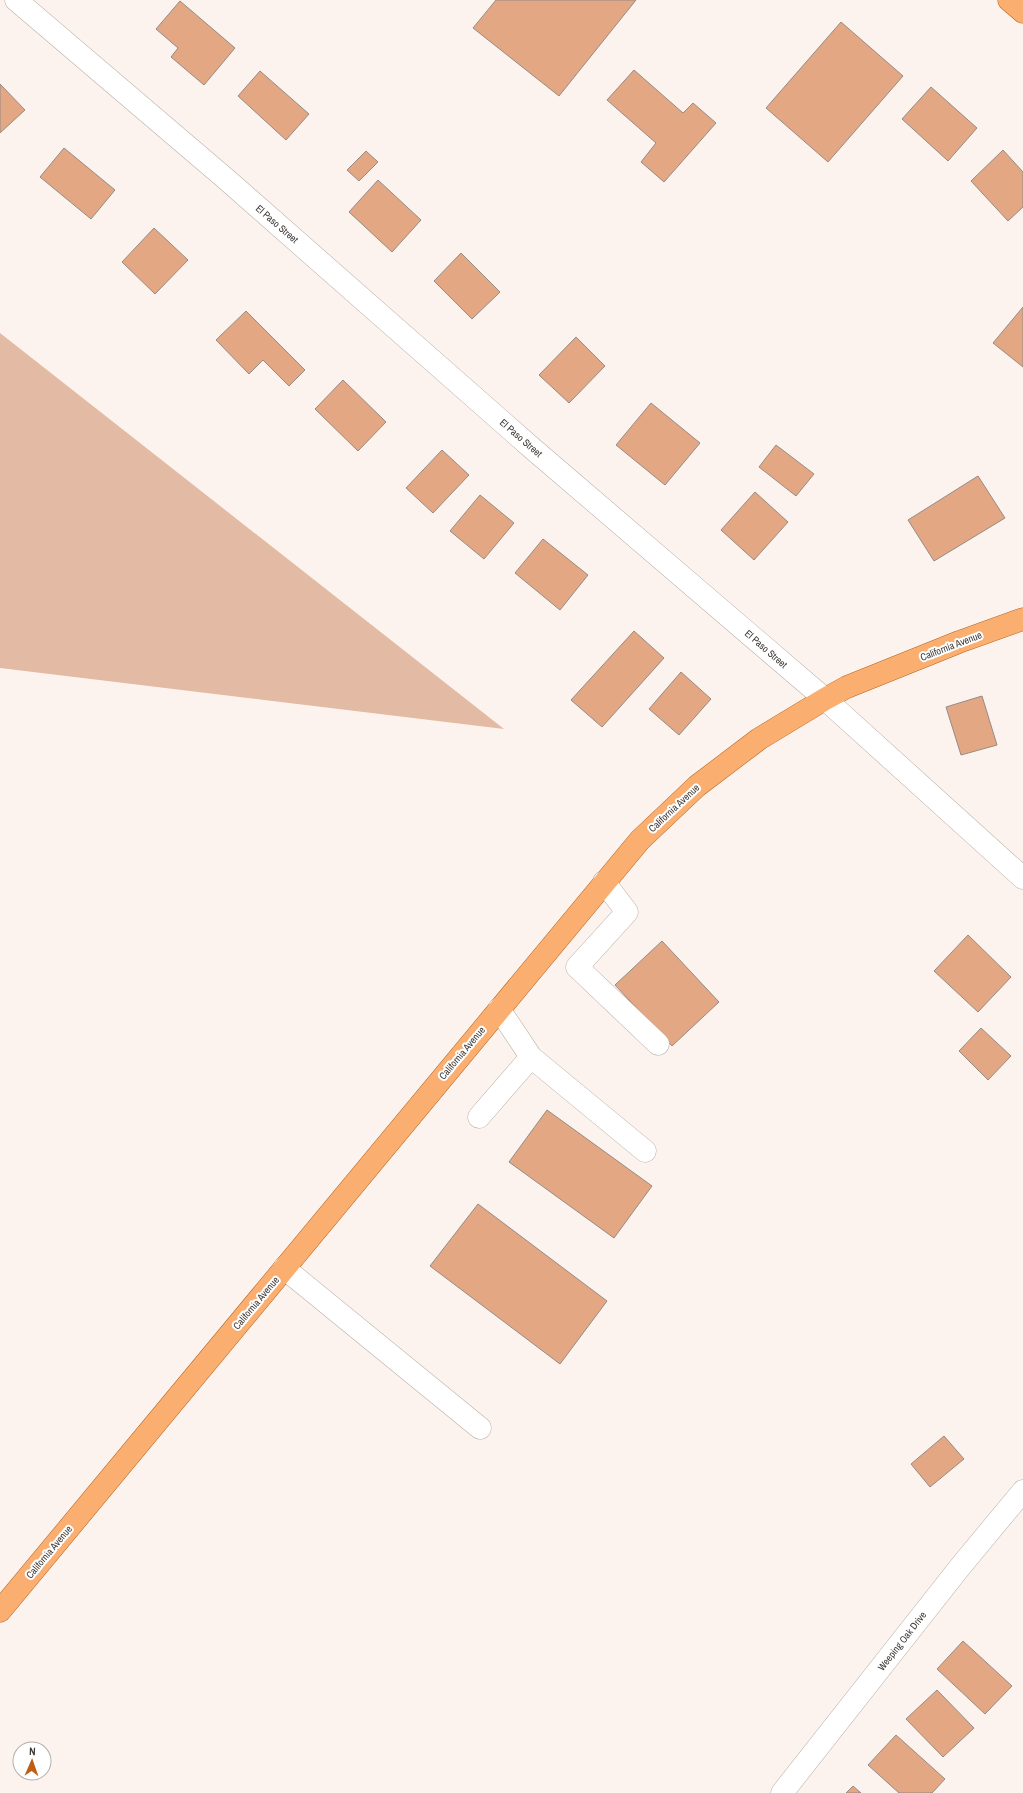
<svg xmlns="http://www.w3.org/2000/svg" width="1023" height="1793" font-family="'Archivo Narrow',sans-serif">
<rect width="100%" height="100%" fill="#fdf3ee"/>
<path fill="#e3baa3" d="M0 333 504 729 0 668Z"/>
<path fill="#e4a784" stroke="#968b85" d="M496 0H636L559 96 473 28Z
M180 1 235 48 204 85 171 57 178 48 156 29Z
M841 22 903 76 828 162 766 108Z
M634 70 683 113 693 103 716 123 664 182 641 162 656 143 607 100Z
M260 71 309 114 286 140 238 96Z
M0 84 25 110 0 133Z
M931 87 977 128 948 161 902 119Z
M64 148 115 190 91 219 40 177Z
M1003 150 1023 172V207L1008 221 971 181Z
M366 151 378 162 359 181 347 170Z
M378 180 421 220 392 252 349 212Z
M154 228 188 260 155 294 122 262Z
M461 253 500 292 472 319 434 281Z
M1023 307V367L993 343Z
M246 311 305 370 289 386 263 360 249 374 216 340Z
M576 337 605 366 569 403 539 375Z
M343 380 386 422 358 451 315 409Z
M651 403 700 443 665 485 616 445Z
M776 445 814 474 796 496 759 467Z
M442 450 469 475 433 513 406 488Z
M978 476 1005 518 934 561 908 520Z
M755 492 788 522 754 560 721 530Z
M480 495 514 523 484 559 450 531Z
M543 539 588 575 560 610 515 573Z
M634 631 664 658 602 727 571 700Z
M681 672 711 699 679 735 649 709Z
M982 696 997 745 961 755 946 707Z
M968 935 1011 977 978 1012 934 971Z
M662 941 719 1002 672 1046 615 985Z
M981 1028 1011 1056 988 1080 959 1051Z
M547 1110 652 1186 614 1238 509 1162Z
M478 1204 607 1301 560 1364 430 1266Z
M944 1436 964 1459 930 1487 911 1464Z
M963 1641 1012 1686 985 1714 937 1669Z
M937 1690 974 1728 943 1757 906 1719Z
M896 1735 945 1779 932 1793H899L868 1765Z
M853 1786 861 1793H846Z"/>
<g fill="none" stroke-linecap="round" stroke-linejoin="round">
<defs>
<path id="minor" d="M16 0 226 179 533 449 825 699 1023 878
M604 882 627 912 577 967 658 1044
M499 1009 531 1057 645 1151
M479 1117 531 1057
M284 1268 480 1428
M782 1793 960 1567 1023 1491"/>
<path id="major" d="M1009 0 1023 12
M0 1611 640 840 697 786 759 739 825 699 847 687 959 642 1023 619"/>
</defs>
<use href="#minor" stroke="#b9ada7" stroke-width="23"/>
<use href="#major" stroke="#b5631f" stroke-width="23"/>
<use href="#minor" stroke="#fff" stroke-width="22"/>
<use href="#major" stroke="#faaf71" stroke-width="22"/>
</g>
<g text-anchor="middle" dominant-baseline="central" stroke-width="4" stroke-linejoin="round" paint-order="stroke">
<g font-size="10" fill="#3d3936" stroke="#fff">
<text transform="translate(277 224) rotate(41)">El Paso Street</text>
<text transform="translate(521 438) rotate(41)">El Paso Street</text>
<text transform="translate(951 646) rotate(-21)">California Avenue</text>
<text transform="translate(766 649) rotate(41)">El Paso Street</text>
<text transform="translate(674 808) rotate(-43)">California Avenue</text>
<text transform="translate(462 1053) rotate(-50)">California Avenue</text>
<text transform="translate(256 1303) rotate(-50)">California Avenue</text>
<text transform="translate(49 1552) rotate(-50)">California Avenue</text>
<text transform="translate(902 1641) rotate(-52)">Weeping Oak Drive</text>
</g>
</g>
<g transform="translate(32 1761) rotate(2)"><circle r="19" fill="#ffffff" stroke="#b1b0af"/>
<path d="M0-3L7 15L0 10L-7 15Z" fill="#bd5f15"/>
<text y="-6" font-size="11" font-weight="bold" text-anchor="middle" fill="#3d3936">N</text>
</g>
</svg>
